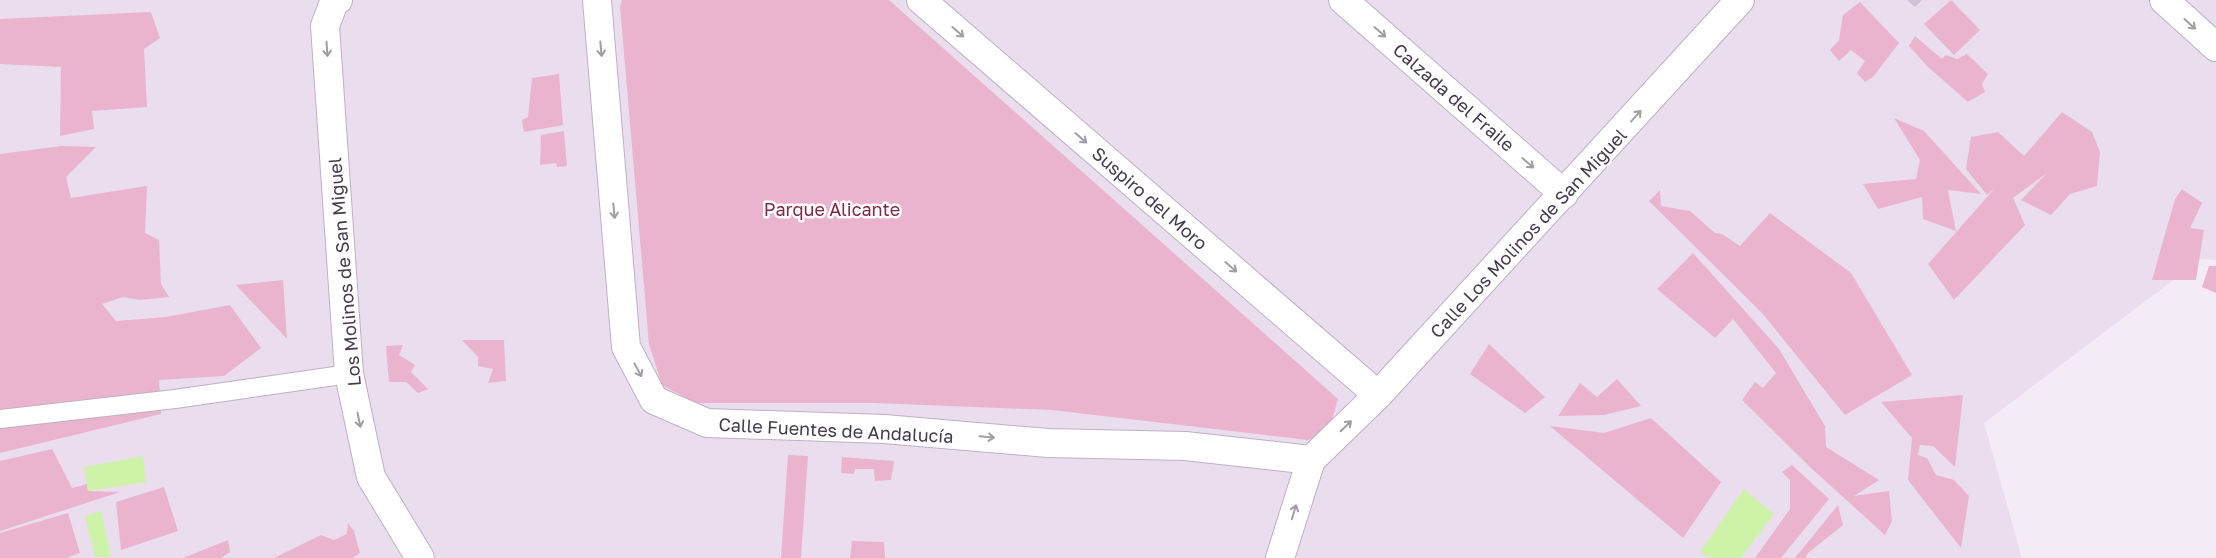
<svg xmlns="http://www.w3.org/2000/svg" width="2216" height="558" font-family="'Golos Text',sans-serif">
<rect width="100%" height="100%" fill="#f3ebf6"/>
<path fill="#eaddee" d="M0 0H2216V260L2201 259 1984 423 2022 558H0Z"/>
<path fill="#eab4ce" d="M622 0H889L1338 399 1329 430 1308 440 1052 410 874 403H696L662 385 649 344 620 7Z
M1951 0 1980 30 1954 55 1924 24Z
M1860 2 1899 43 1873 77 1865 82 1857 73 1865 61 1851 50 1839 61 1830 50 1839 40 1843 15Z
M151 12 160 38 144 49 147 107 92 111 94 129 60 136 61 67 0 64V19Z
M1915 36 1942 59 1946 55 1957 59 1967 54 1988 74 1982 84 1985 92 1968 102 1928 67 1909 46Z
M559 74 563 125 524 132 522 120 528 117 532 78Z
M2062 112 2092 132 2100 152 2097 186 2070 194 2051 215 2021 200 2047 173 2013 198 2025 225 1954 300 1928 264 1995 188 1987 195 1966 169 1971 137 1998 132 2024 156Z
M1894 118 1924 131 1981 194 1948 190 1956 231 1923 219 1922 197 1878 209 1863 184 1916 179 1920 160Z
M564 131 567 166 557 167 556 163 540 165 541 135Z
M61 146 96 147 66 177 71 198 147 186 145 233 159 240 161 284 169 297 139 300 123 297 102 304 116 321 166 317 230 305 261 348 224 376 159 380 161 414 0 453V154Z
M2182 189 2202 203 2190 228 2204 230 2196 280H2152L2175 199Z
M1660 190 1661 206 1690 211 1715 233 1722 234 1740 246 1770 213 1851 273 1912 375 1845 415 1762 313 1649 201Z
M1693 253 1779 349 1825 426 1826 447 1879 480 1854 496 1889 491 1892 521 1885 535 1811 468 1742 400 1755 382 1763 388 1776 373 1733 319 1715 338 1657 289Z
M2209 266H2216V293L2202 287Z
M283 280 287 339 236 285Z
M462 340H504L506 381 488 383 493 369 478 366V357Z
M1489 344 1545 397 1525 413 1470 374Z
M403 345 399 355 415 365 411 372 428 389 418 393 406 382H389L386 346Z
M1617 379 1641 406 1604 415 1558 416 1580 383 1597 397Z
M1963 395 1955 467 1933 446 1920 445 1918 455 1927 458 1936 475 1954 480 1969 496 1961 548 1908 480 1912 438 1881 402Z
M1651 418 1721 482 1683 538 1550 426 1604 433Z
M52 449 72 488 87 484 88 491 120 492 0 531V461Z
M788 455 808 456 801 558H781Z
M842 457 894 461 891 480 875 481 874 469H855L854 474 841 473Z
M1792 465 1829 499 1781 558H1755L1790 509V480L1782 472Z
M164 487 178 531 121 550 116 502Z
M1838 505 1843 525 1808 553 1806 558H1795Z
M68 513 80 553 66 558H0V533Z
M348 523 354 531 360 553 352 558H274L321 535 334 540 347 534Z
M228 540 230 552 221 558H183Z
M852 541 884 542 885 558H850Z"/>
<path fill="#cef2a8" d="M143 456 146 482 88 491 84 467Z
M1744 489 1774 514 1741 558H1711L1700 552Z
M101 511 111 557H95L85 516Z"/>
<path fill="#d0c0d8" d="M1907 0H1922L1915 7Z"/>
<g fill="none" stroke-linecap="round" stroke-linejoin="round">
<defs>
<path id="service" d="M0 419 175 399 349 374"/>
<path id="minor" d="M338 0 334 2 325 26 349 374 371 477 420 558
M597 0 626 347 654 400 707 423 884 429 1048 443 1185 446 1311 460
M921 0 1378 395
M1343 0 1564 194
M2164 0 2216 47
M1280 558 1311 460 1378 395 1740 0"/>
</defs>
<use href="#service" stroke="#bfb0c5" stroke-width="20"/>
<use href="#minor" stroke="#bfb0c5" stroke-width="30"/>
<use href="#service" stroke="#fff" stroke-width="18"/>
<use href="#minor" stroke="#fff" stroke-width="28"/>
</g>
<defs><path id="oneway-shaft" d="M-6 0H5M1.5-3L5.5 0L1.5 3" fill="none" stroke-width="1.6" stroke-linecap="round" stroke-linejoin="round" transform="scale(1.25)"/></defs>
<g stroke="#a29ca5">
<use href="#oneway-shaft" transform="translate(2190 24) rotate(42)"/>
<use href="#oneway-shaft" transform="translate(958 32) rotate(41)"/>
<use href="#oneway-shaft" transform="translate(1380 32) rotate(41)"/>
<use href="#oneway-shaft" transform="translate(327 49) rotate(86)"/>
<use href="#oneway-shaft" transform="translate(601 49) rotate(85)"/>
<use href="#oneway-shaft" transform="translate(1636 116) rotate(-48)"/>
<use href="#oneway-shaft" transform="translate(1081 138) rotate(41)"/>
<use href="#oneway-shaft" transform="translate(1528 163) rotate(41)"/>
<use href="#oneway-shaft" transform="translate(614 211) rotate(85)"/>
<use href="#oneway-shaft" transform="translate(1231 267) rotate(41)"/>
<use href="#oneway-shaft" transform="translate(638 370) rotate(62)"/>
<use href="#oneway-shaft" transform="translate(359 420) rotate(78)"/>
<use href="#oneway-shaft" transform="translate(1346 426) rotate(-44)"/>
<use href="#oneway-shaft" transform="translate(987 437) rotate(5)"/>
<use href="#oneway-shaft" transform="translate(1294 512) rotate(-73)"/>
</g>
<g text-anchor="middle" dominant-baseline="central" stroke-width="5" stroke-linejoin="round" paint-order="stroke">
<g font-size="18" fill="#45394b" stroke="#fff">
<text transform="translate(1454 97) rotate(41)">Calzada del Fraile</text>
<text transform="translate(1150 198) rotate(41)">Suspiro del Moro</text>
<text transform="translate(1528 233) rotate(-47)">Calle Los Molinos de San Miguel</text>
<text transform="translate(344 272) rotate(-95)">Los Molinos de San Miguel</text>
<text transform="translate(836 430) rotate(3)">Calle Fuentes de Andalucía</text>
</g>
<g font-size="18" fill="#7e2a44" stroke="#fff">
<text x="832" y="209">Parque Alicante</text>
</g>
</g>
</svg>
